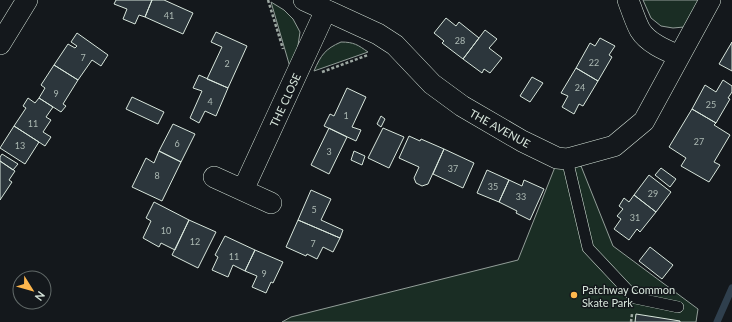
<svg xmlns="http://www.w3.org/2000/svg" width="732" height="322" font-family="Lato,sans-serif">
<rect width="100%" height="100%" fill="#14181c"/>
<path fill="#1a2d24" stroke="#939e99" d="M643 0H700L691 17 684 27 673 28 661 26 651 18Z
M271 2 284 10 293 19 300 32 297 52 290 67Z
M341 42C354 42 358 45 368 52L314 71C321 55 325 49 341 42Z
M581 166 613 246 698 309 696 322H282L291 317 518 260 555 167Z"/>
<g fill="none" stroke-linecap="round" stroke-linejoin="round">
<path stroke="#2f3f4d" stroke-width="7" d="M717 322 732 288"/>
</g>
<path fill="#2c363c" stroke="#d8e6dc" d="M116 0H152L145 17 139 15 135 24 123 19 127 9 114 4Z
M152 0H164L193 13 183 34 145 17Z
M446 18 456 26 459 22 479 38 463 59 442 43 444 41 434 33Z
M485 30 497 39 489 48 502 58 490 73 484 69 482 73 463 59Z
M216 32 247 46 228 88 207 79 222 47 211 42Z
M77 33 108 55 101 66 92 60 78 80 54 65 68 44 75 48 77 46 71 42Z
M600 38 615 46 609 55 612 57 598 81 576 68 590 43 595 46Z
M732 42V71L719 64Z
M54 65 78 80 63 104 66 106 61 112 39 98 45 88 41 85Z
M576 68 598 81 583 106 579 104 574 114 562 107 568 96 561 93Z
M199 75 228 88 216 116 205 111 199 123 190 118 202 91 193 88Z
M532 77 543 83 530 102 520 96Z
M723 80 732 86V92L728 98 730 99 716 123 692 109 705 85 716 92Z
M347 88 366 97 352 127 361 130 356 141 324 126 330 114 334 116Z
M132 97 164 112 158 124 126 109Z
M28 98 35 103 39 98 53 107 46 117 51 120 43 132 51 137 45 146 14 126 26 108 23 106Z
M692 109 716 123 714 125 730 135 714 162 720 165 709 182 681 166 686 158 669 147Z
M381 116 385 119 381 127 377 124Z
M173 124 195 134 181 162 159 151Z
M14 126 39 142 25 164 0 148Z
M329 128 347 137 329 174 311 165Z
M383 128 404 137 389 168 368 158Z
M409 136 420 141 421 139 444 149 428 184 422 186 416 183 414 178 419 167 399 158Z
M444 149 474 163 463 188 433 174Z
M159 151 181 162 162 201 132 187 146 158 154 163Z
M354 151 365 156 362 165 351 160Z
M2 154 18 164 13 170 0 161V157Z
M0 161 15 171 9 180 12 182 0 200Z
M661 168 676 179 670 187 655 175Z
M487 170 509 180 499 202 477 193Z
M649 175 671 192 656 212 634 195Z
M509 180 522 186 524 180 544 189 530 220 516 213 517 211 499 202Z
M311 190 331 199 321 220 343 230 340 238 298 220Z
M634 195 656 212 640 232 637 229 629 240 614 229 621 219 617 216 623 209 619 206 624 198 629 202Z
M154 202 189 220 175 250 161 243 159 247 143 238 151 221 146 218Z
M189 220 216 232 198 268 172 255Z
M298 220 340 238 333 252 323 247 317 259 307 254 306 256 286 247Z
M225 236 255 250 245 271 233 265 228 277 212 270 218 257 215 255Z
M650 247 673 265 662 279 639 261Z
M255 250 283 262 273 283 271 282 266 293 252 287 257 276 245 271Z
M636 314 680 321V322H635Z"/>
<g fill="none" stroke-linecap="round" stroke-linejoin="round">
<defs>
<path id="service" d="M567 159 588 248 635 298 678 307"/>
<path id="minor" d="M304 0 378 34 395 45 432 84 462 106 522 141 557 158 567 159 614 146 644 121 710 0
M628 0C631 8 636 23 640 30 648 43 665 50 679 56
M0 44 27 0
M214 177 271 203
M243 190 326 10"/>
</defs>
<use href="#service" stroke="#d8e6dc" stroke-width="12"/>
<use href="#minor" stroke="#d8e6dc" stroke-width="22"/>
<path stroke="#9da8a2" stroke-width="2.5" stroke-dasharray="3 2" stroke-linecap="butt" d="M268 0 283 49
M322 72 368 55
M631 322 632 314"/>
<use href="#service" stroke="#14181c" stroke-width="11"/>
<use href="#minor" stroke="#14181c" stroke-width="21"/>
</g>
<circle fill="#ffb74d" stroke="#14181c" stroke-width="1.5" cx="574" cy="295" r="4"/>
<g text-anchor="middle" dominant-baseline="central" stroke-width="3" stroke-linejoin="round" paint-order="stroke">
<g font-size="9" fill="#adbab4">
<text x="169" y="15">41</text>
<text x="460" y="40">28</text>
<text x="83" y="57">7</text>
<text x="594" y="62">22</text>
<text x="227" y="63">2</text>
<text x="580" y="87">24</text>
<text x="56" y="93">9</text>
<text x="210" y="101">4</text>
<text x="711" y="104">25</text>
<text x="346" y="115">1</text>
<text x="33" y="123">11</text>
<text x="699" y="141">27</text>
<text x="177" y="143">6</text>
<text x="20" y="145">13</text>
<text x="329" y="151">3</text>
<text x="453" y="168">37</text>
<text x="157" y="175">8</text>
<text x="493" y="186">35</text>
<text x="653" y="193">29</text>
<text x="521" y="196">33</text>
<text x="314" y="209">5</text>
<text x="635" y="217">31</text>
<text x="166" y="230">10</text>
<text x="195" y="241">12</text>
<text x="313" y="243">7</text>
<text x="234" y="256">11</text>
<text x="264" y="273">9</text>
</g>
<g font-size="11" fill="#d8e6dc" stroke="#14181c">
<text transform="translate(285 100) rotate(-65)">THE CLOSE</text>
<text transform="translate(500 128) rotate(29)">THE AVENUE</text>
</g>
<g font-size="11" fill="#d8e6dc" stroke="#14181c" text-anchor="start">
<text x="582" y="289">Patchway Common<tspan x="582" dy="13">Skate Park</tspan></text>
</g>
</g>
<g transform="translate(32 290) rotate(127)"><circle r="19" fill="#14181c" stroke="#626a69"/>
<path d="M0-3L7 15L0 10L-7 15Z" fill="#ffb74d"/>
<text y="-6" font-size="11" font-weight="bold" text-anchor="middle" fill="#d8e6dc">N</text>
</g>
</svg>
